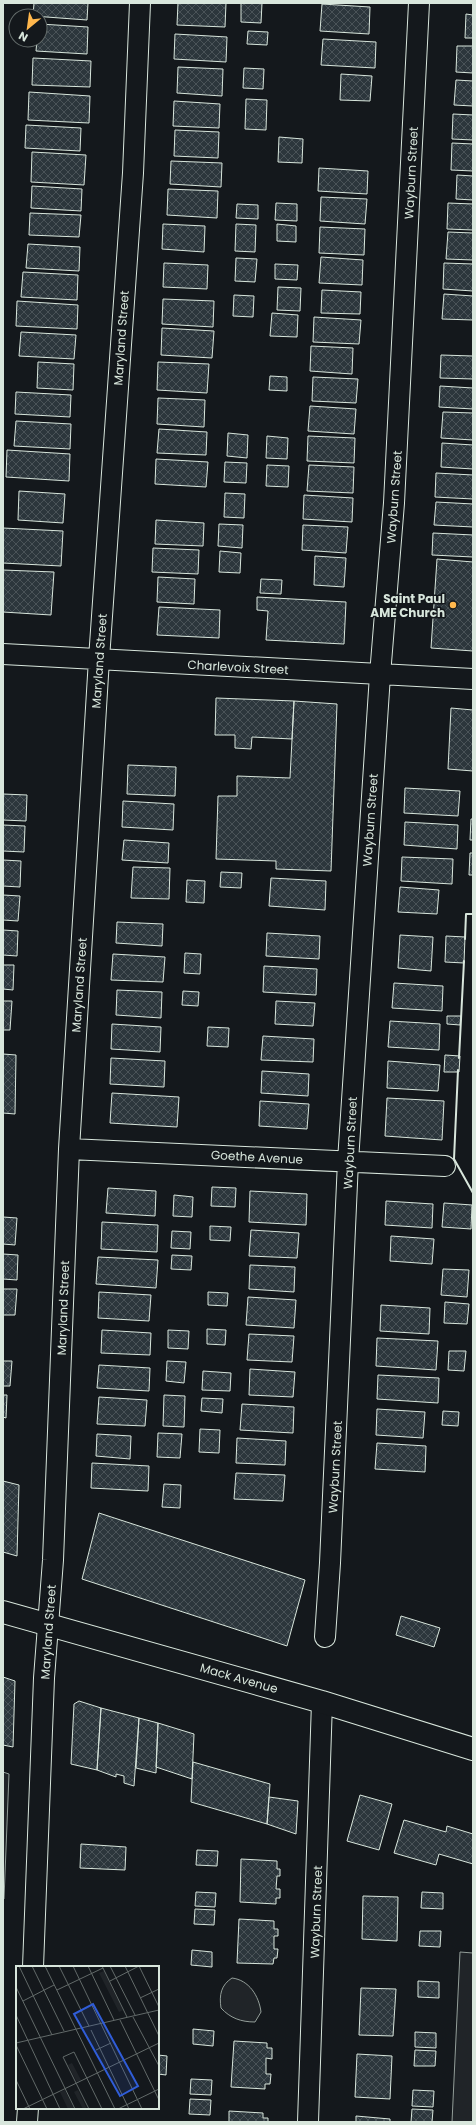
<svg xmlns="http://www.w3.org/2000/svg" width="476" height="2125" font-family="Poppins,sans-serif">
<defs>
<pattern id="building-cross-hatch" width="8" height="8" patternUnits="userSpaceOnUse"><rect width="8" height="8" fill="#2c363c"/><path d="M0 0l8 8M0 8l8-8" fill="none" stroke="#4a5358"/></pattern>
</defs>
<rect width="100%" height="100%" fill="#14181c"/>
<path fill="#202428" stroke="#939e99" d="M3 1772 9 1774 4 1899H3Z
M460 1952 473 1953V2122H452Z
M232 1978C249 1980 259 1996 261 2012L255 2022C241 2022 230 2018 221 2008 219 1995 221 1985 232 1978Z"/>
<path fill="url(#building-cross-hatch)" stroke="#d8e6dc" d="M34 3H88L87 20 33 16Z
M178 3H226L225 27 177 25Z
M241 3H262L261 23 241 22Z
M322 4 370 7 369 34 320 31Z
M466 14 473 15V38H465Z
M40 24 88 27 87 54 36 51 37 40H40Z
M248 31 268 32 267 45 247 44Z
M175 34 227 37 226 62 174 59Z
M323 39 376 42 375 68 321 65Z
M457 46H473V73L456 72Z
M33 58 91 61 90 87 32 85Z
M178 67 223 69 222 96 177 93Z
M244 68 264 69 263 89 243 88Z
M341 74 372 76 370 101 340 100Z
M456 80 473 81V106L454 105Z
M29 92 90 96 89 123 28 120Z
M246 99 267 100 266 130 245 129Z
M174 101 220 104 219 128 173 126Z
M453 114 473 115V140L452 139Z
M26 125 81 128 80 151 25 148Z
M175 130 219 132 218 158 174 156Z
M279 137 303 139 302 163 278 162Z
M452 143 473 144V171L451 170Z
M32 152 86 155 84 185 31 182Z
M171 161 222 163 221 187 170 184Z
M319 168 368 171 367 194 318 191Z
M457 175 473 176V200L456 199Z
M32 186 82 189 81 211 31 208Z
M168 189 218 191 217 218 167 215Z
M321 197 367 199 365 224 320 221Z
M276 203 297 204V221L275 220Z
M448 203 473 204V230L447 229Z
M237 204 258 205V219L236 218Z
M30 213 81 215 79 237 29 235Z
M163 224 205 226 204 252 162 249Z
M236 224 256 225 255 252 235 251Z
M277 224 296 226V242L277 241Z
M320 227 365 229 364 255 319 253Z
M448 232 473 233V260L446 259Z
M28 244 80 247 79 271 26 268Z
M321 257 363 260 362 285 319 283Z
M236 258 257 259 255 282 235 281Z
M164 263 208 265 207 289 163 287Z
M444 263 473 264V291L443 289Z
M275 264 298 265 297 280 275 279Z
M23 272 78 275 77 300 21 297Z
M278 287 301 288 300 311 277 310Z
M322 290 361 292 360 314 321 313Z
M444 294 473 296V320L442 319Z
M234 295 254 296 253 317 233 316Z
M163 299 214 301 213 327 162 324Z
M17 301 78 305 77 329 16 326Z
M272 313 298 315 297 337 270 336Z
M314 317 361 320 359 344 313 342Z
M162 328 214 331 212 358 161 355Z
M21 332 76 335 74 359 19 356Z
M311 346 353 348 352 374 310 371Z
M441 355 473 356V379L440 378Z
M38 362 74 364 73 390 37 388Z
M158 362 209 364 207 393 157 390Z
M270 376 287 377V391L269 390Z
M313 377 358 379 356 403 312 401Z
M440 386 473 388V409L439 407Z
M16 392 71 395 70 417 15 414Z
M158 398 205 400 204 427 157 424Z
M310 406 356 409 354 434 308 431Z
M443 412 473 413V440L441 438Z
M16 421 71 424 70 449 14 446Z
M159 429 207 432 206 455 157 453Z
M228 433 248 435 247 458 227 456Z
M267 436 288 438 287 459 266 458Z
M308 436 355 438 354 463 307 461Z
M442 443 473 445V469L441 467Z
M7 450 70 454 69 481 6 477Z
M156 459 208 462 206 487 155 484Z
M225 462 247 463 246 483 224 482Z
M267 465 289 466 288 487 266 486Z
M309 465 354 467 353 493 307 491Z
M436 473 473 475V499L435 497Z
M19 491 65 494 63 523 18 520Z
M225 493 245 494 244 518 224 517Z
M304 495 353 498 352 522 303 519Z
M436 502 473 504V527L434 525Z
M156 520 204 523 203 546 155 544Z
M219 524 243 525 242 548 218 546Z
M303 525 348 527 346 553 302 550Z
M3 528 63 531 61 566 3 563Z
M433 533 473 535V557L432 555Z
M153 548 199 550 198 574 152 572Z
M220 551 241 553 240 573 219 572Z
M315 556 346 558 344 587 314 585Z
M437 559 473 562V651L431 648Z
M3 570 54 572 51 615 3 612Z
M158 577 195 579 194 604 157 602Z
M261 579 282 580 281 594 260 593Z
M257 597 346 602 344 644 266 640 268 611 257 610Z
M159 607 220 610 219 638 157 635Z
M216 698 294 701 292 739 252 737 251 749 235 748V735H215Z
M294 701 337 704 331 871 276 869V861L216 859 218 796H237V776L290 778Z
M451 708 473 710V771L448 769Z
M128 765 176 767 175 796 127 794Z
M405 788 460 791 458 816 404 813Z
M3 794 27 795 26 821 3 820Z
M123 801 174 804 173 830 122 827Z
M471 819H473V840H470Z
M405 822 458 825 457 849 404 845Z
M3 825 25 826 24 852 3 851Z
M124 840 169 843 168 863 122 860Z
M470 853H473V875H469Z
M402 857 453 859 452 884 401 881Z
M3 860 21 861 20 887 3 886Z
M133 867 170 868 169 899 131 898Z
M221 872 242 873 241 888 220 887Z
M271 878 326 881 325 910 269 906Z
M187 880 205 881 204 903 186 902Z
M400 887 439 890 437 914 398 912Z
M3 895 20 896 18 921 3 920Z
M117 922 163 924 162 946 116 943Z
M3 930 18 931 17 956 3 955Z
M267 933 320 936 319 959 266 956Z
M400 935 433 937 431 971 398 968Z
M446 936 465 937 464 963 445 962Z
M185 953 201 954 200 974 184 973Z
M113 954 165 957 163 982 111 980Z
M3 965H14L13 990 3 989Z
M264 966 317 969 316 995 263 992Z
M394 983 443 986 442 1011 392 1008Z
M117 990 162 992 161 1018 116 1015Z
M183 991 199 992 198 1006 182 1005Z
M3 1001H12L10 1030H3Z
M276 1001 315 1003 313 1026 275 1024Z
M447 1016H461L460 1025 447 1024Z
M390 1021 440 1024 439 1050 388 1047Z
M112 1024 161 1027 160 1052 111 1049Z
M208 1027 229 1028 228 1047 207 1046Z
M263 1036 314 1039 313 1062 261 1060Z
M3 1054 16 1055 15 1114 3 1113Z
M445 1055 460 1056 459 1072H444Z
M111 1058 165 1061 164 1087 110 1084Z
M388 1061 440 1065 438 1091 387 1088Z
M262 1071 309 1074 308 1096 261 1093Z
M112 1093 179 1097 177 1127 110 1123Z
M387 1098 444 1101 442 1140 385 1136Z
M260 1101 309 1104 307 1129 259 1126Z
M212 1187 236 1188 235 1207 211 1206Z
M108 1188 156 1191 155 1216 106 1213Z
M250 1191 307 1194 306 1225 249 1222Z
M174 1195 193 1197 192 1217 173 1216Z
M386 1201 433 1204 432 1228 385 1225Z
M444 1203 472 1205 471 1229 442 1227Z
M3 1217 17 1218 15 1245 3 1244Z
M102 1222 158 1225 157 1252 101 1249Z
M210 1226 231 1227 230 1241 210 1240Z
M251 1230 299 1233 297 1258 249 1256Z
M172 1231 191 1232 190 1249 171 1248Z
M391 1236 434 1239 432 1264 390 1261Z
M3 1254 18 1255 17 1280 3 1279Z
M172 1255 192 1256 191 1270 171 1269Z
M98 1257 158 1260 156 1288 96 1284Z
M250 1265 295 1267 294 1292 249 1289Z
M443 1269 469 1270 467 1297 441 1295Z
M3 1289H17L15 1315H3Z
M99 1292 151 1295 149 1321 98 1318Z
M208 1292 228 1293 227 1306 208 1305Z
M248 1297 296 1300 294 1328 246 1325Z
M445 1302 469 1304 467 1324 444 1323Z
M381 1305 430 1308 429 1334 380 1331Z
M207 1329 226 1330 225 1345 207 1344Z
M102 1330 151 1333 150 1355 101 1353Z
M168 1330 189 1331 188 1349 168 1348Z
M249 1334 294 1336 292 1362 247 1360Z
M377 1338 438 1341 436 1370 376 1366Z
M449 1351H466L464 1371 448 1370Z
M3 1361H12L10 1386H3Z
M167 1361 186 1362 184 1383 166 1381Z
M99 1365 150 1368 149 1391 97 1388Z
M250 1369 295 1372 293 1397 249 1395Z
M203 1371 231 1373 230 1391 202 1390Z
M378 1375 439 1378 438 1403 377 1399Z
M3 1395H7L6 1418 3 1417Z
M164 1395 185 1396 184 1427 163 1426Z
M99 1397 147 1400 145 1426 97 1424Z
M202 1398 223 1399 222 1413 201 1411Z
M242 1404 294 1407 293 1433 240 1430Z
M377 1409 425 1412 423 1438 376 1435Z
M443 1411 459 1412 458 1426 442 1425Z
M200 1429 220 1430 219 1453 199 1452Z
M158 1433 182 1434 180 1458 157 1457Z
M97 1434 131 1436 130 1459 96 1456Z
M237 1438 286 1441 285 1465 236 1463Z
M377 1443 426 1446 425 1472 375 1469Z
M92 1463 149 1466 148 1491 91 1488Z
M236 1473 285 1475 283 1501 234 1499Z
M3 1481 19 1485 17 1556 3 1552Z
M164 1484 181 1485 180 1508 162 1507Z
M99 1513 305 1580 287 1646 82 1579Z
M401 1616 440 1628 434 1647 396 1635Z
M3 1677 15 1681 13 1747 3 1745Z
M79 1701 101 1708 97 1770 71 1764 74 1704Z
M101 1708 139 1718 134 1786 124 1783V1776L116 1774V1777L97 1770Z
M139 1718 158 1723 156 1773 136 1768Z
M158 1723 194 1734 192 1779 156 1767Z
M193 1762 270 1784 267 1824 191 1802Z
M360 1795 392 1804 379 1850 347 1841Z
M269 1797 298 1801 296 1834 267 1824Z
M404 1820 446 1832 447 1826 473 1834V1864L439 1854 436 1865 394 1853Z
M81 1844 126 1847 125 1870 80 1868Z
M197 1850 218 1851 217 1866 196 1865Z
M241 1859 277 1861V1869H280V1876H277L276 1889H280V1898H276V1904L240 1902Z
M196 1892 216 1893 215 1907 195 1906Z
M422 1892 443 1893V1909L421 1908Z
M363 1896 398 1897 397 1941 362 1939Z
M195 1909 215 1910 214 1925 194 1924Z
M239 1919 274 1921V1929H278V1936H274V1949H278L277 1958H274L273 1964 237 1963Z
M420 1931H441L440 1947 419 1946Z
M192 1950 212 1952V1967L191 1965Z
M418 1981 439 1982V1998L418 1997Z
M361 1988 396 1989 393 2036 359 2035Z
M193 2029 214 2031 213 2046 193 2044Z
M415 2032 436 2033V2048L415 2047Z
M234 2041 267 2043V2048H272V2059L266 2058V2074H271L270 2084H265V2089L231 2087Z
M415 2050 436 2051 435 2066H414Z
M357 2054 392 2056 390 2099 355 2097Z
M158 2055 167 2056 166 2075 158 2074Z
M191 2079 212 2080 211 2095 190 2094Z
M413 2090 434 2091 433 2107 412 2106Z
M190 2099 211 2100 210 2115 189 2114Z
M412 2109 433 2110 432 2122H411Z
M229 2111 263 2113V2118H268V2122H229Z
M356 2116 390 2119V2122H356Z"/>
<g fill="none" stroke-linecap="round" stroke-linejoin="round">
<defs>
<path id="minor" d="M3 654 473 679
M69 1149 445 1166
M325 1637 330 1563 348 1161 380 675 394 503 419 3
M33 1967 44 1678 53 1560 69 1149 99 659 133 173 140 3
M27 2122 28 2108
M308 2122 322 1702"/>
<path id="secondary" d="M3 1612 322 1702 473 1749"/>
</defs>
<use href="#minor" stroke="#d8e6dc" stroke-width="22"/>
<use href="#secondary" stroke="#d8e6dc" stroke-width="24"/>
<use href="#minor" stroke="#14181c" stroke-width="20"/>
<use href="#secondary" stroke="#14181c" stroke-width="22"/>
<path stroke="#d8e6dc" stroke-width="2" d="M465 939 466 914H473
M459 1058 464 961
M458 1070 454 1159 473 1193"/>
</g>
<circle fill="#ffb74d" stroke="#14181c" stroke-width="1.5" cx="453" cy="605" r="4"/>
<g text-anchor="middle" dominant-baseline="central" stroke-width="3" stroke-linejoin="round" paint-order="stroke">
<g font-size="12" fill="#d8e6dc" stroke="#14181c">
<text transform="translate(411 173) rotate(-87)">Wayburn Street</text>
<text transform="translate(121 338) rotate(-86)">Maryland Street</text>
<text transform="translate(394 497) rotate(-86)">Wayburn Street</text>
<text transform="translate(99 661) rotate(-86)">Maryland Street</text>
<text transform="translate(238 667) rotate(3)">Charlevoix Street</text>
<text transform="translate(370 820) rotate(-86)">Wayburn Street</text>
<text transform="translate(79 985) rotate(-86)">Maryland Street</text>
<text transform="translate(350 1143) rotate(-87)">Wayburn Street</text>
<text transform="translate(257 1157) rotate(3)">Goethe Avenue</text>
<text transform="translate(63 1308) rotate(-88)">Maryland Street</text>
<text transform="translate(335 1467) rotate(-87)">Wayburn Street</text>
<text transform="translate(48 1632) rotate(-86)">Maryland Street</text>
<text transform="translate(239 1678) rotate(16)">Mack Avenue</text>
<text transform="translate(316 1912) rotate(-88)">Wayburn Street</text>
</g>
<g font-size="12" font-weight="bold" fill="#d8e6dc" stroke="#14181c" text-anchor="end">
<text x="445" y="598">Saint Paul<tspan x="445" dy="14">AME Church</tspan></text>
</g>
</g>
<g transform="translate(16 1966)">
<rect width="143" height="143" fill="#14181c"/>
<path d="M88 5 107 44 103 46 83 7ZM56 97 65 114 61 116 52 99ZM49 124 58 143H52L44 126ZM62 124 71 143H67L58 126Z" fill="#202428"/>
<path fill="none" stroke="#626a69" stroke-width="1" d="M3 0 36 69M16 0 48 65M29 0 99 143M43 0 73 60M57 0 126 143M72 0 98 54M86 0 111 51M94 0 119 49M109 0 143 70M123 0 143 41M94 15 123 0M0 21 59 143M41 24 87 2M124 32 143 23M7 35 38 19M0 49 44 143M117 51 143 100M104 54 143 134M75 64 113 143M0 77 143 44M0 79 31 143M80 84 95 77M0 114 14 143M7 143 143 77M73 143 47 91 58 86 86 143M102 143 143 123"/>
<path fill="#305dd8" fill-opacity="0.15" stroke="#305dd8" stroke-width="2" d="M77 38 122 120 104 130 58 48Z"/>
<rect width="143" height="143" fill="none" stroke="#d8e6dc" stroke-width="2"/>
</g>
<rect width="476" height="2125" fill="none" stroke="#d8e6dc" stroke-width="8"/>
<g transform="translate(28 28) rotate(209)"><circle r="19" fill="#14181c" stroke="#626a69"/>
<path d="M0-3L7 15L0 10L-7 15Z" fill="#ffb74d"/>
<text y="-6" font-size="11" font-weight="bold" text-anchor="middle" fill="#d8e6dc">N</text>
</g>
</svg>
